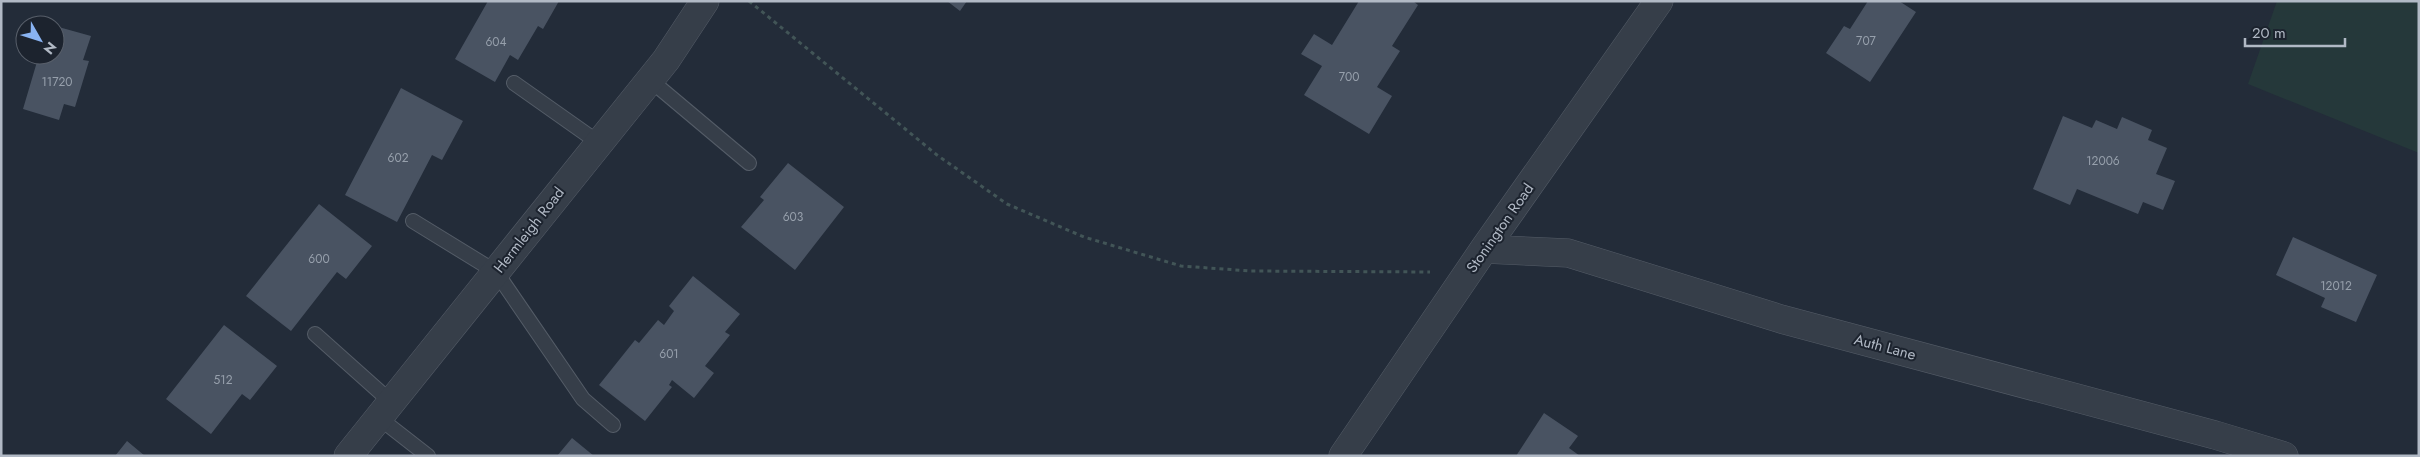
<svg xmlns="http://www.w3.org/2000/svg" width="2420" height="457" font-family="Jost,sans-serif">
<rect width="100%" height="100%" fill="#232c39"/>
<path fill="#25383a" d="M2277 1H2419V153L2248 84Z"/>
<path fill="#495362" d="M488 1H559L543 29 538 26 518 60 510 55 495 82 455 59Z
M947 1H967L960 11Z
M1359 1H1413L1418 5 1392 46 1400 51 1377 87 1392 96 1369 134 1304 95 1322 66 1301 54 1314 34 1332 45Z
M1868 1H1899L1916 12 1870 82 1826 53 1844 26 1850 29Z
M55 26 91 36 83 60 89 61 75 107 64 104 59 120 23 109 39 55H55Z
M401 88 463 121 442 160 432 155 397 222 345 195Z
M2063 116 2092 128 2096 120 2117 129 2122 117 2152 130 2148 140 2167 148 2156 174 2175 181 2163 210 2143 202 2138 214 2077 189 2070 205 2033 189Z
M788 163 844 207 795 270 741 227 764 200 760 197Z
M319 204 372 246 346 279 337 272 291 331 246 296Z
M2293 237 2377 275 2356 322 2321 307 2325 298 2276 275Z
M693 276 740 314 725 332 730 335 705 366 714 373 694 398 672 380 669 385 672 387 645 421 599 385 635 340 639 343 658 320 664 325 674 311 669 306Z
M224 325 277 366 250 400 242 394 211 434 166 399Z
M1544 413 1578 436 1569 448 1580 456H1516Z
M572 438 594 456H557Z
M127 441 145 456H115Z"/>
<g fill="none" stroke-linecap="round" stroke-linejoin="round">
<defs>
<path id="service" d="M649 79 749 163
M514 83 599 143
M413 221 496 272 583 399 613 425
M315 334 390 401
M378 417 428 456"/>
<path id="minor" d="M1484 249 1568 253 1781 319 2215 435 2284 456
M348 456 666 60 705 1
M1343 456 1484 249 1659 1"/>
</defs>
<use href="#service" stroke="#545c67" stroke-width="16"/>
<use href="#minor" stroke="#545c67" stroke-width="29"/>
<path stroke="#425557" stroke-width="3" stroke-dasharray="4 4" stroke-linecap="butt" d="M749 1 937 155 1007 204 1084 237 1181 266 1251 271 1430 272"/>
<use href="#service" stroke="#363e49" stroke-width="14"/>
<use href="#minor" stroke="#363e49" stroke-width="28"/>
</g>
<g text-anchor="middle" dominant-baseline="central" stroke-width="4" stroke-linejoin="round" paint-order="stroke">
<g font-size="12" fill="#97a0ac">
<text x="1866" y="41">707</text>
<text x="496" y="42">604</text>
<text x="1349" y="77">700</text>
<text x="57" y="82">11720</text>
<text x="398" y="158">602</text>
<text x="2103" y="161">12006</text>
<text x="793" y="217">603</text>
<text x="319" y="259">600</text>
<text x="2336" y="286">12012</text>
<text x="669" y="354">601</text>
<text x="223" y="380">512</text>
</g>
<g font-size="15" fill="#b1b9c5" stroke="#1c232e">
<text transform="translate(1500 228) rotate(-55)">Stonington Road</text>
<text transform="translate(529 230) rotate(-52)">Hermleigh Road</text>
<text transform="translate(1885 347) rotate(15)">Auth Lane</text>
</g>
</g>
<rect width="2420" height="457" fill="none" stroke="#b1b9c5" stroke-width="5"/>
<g transform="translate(40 40) rotate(129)"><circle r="24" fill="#1c232e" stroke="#585f6a"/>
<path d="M0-4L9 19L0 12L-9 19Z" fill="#89b3f2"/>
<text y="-8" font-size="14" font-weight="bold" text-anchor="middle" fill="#b1b9c5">N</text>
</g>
<path d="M2245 38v8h100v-8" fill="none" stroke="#b1b9c5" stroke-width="2.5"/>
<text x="2252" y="38" font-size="15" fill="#b1b9c5" stroke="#1c232e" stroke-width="4" paint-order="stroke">20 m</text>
</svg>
